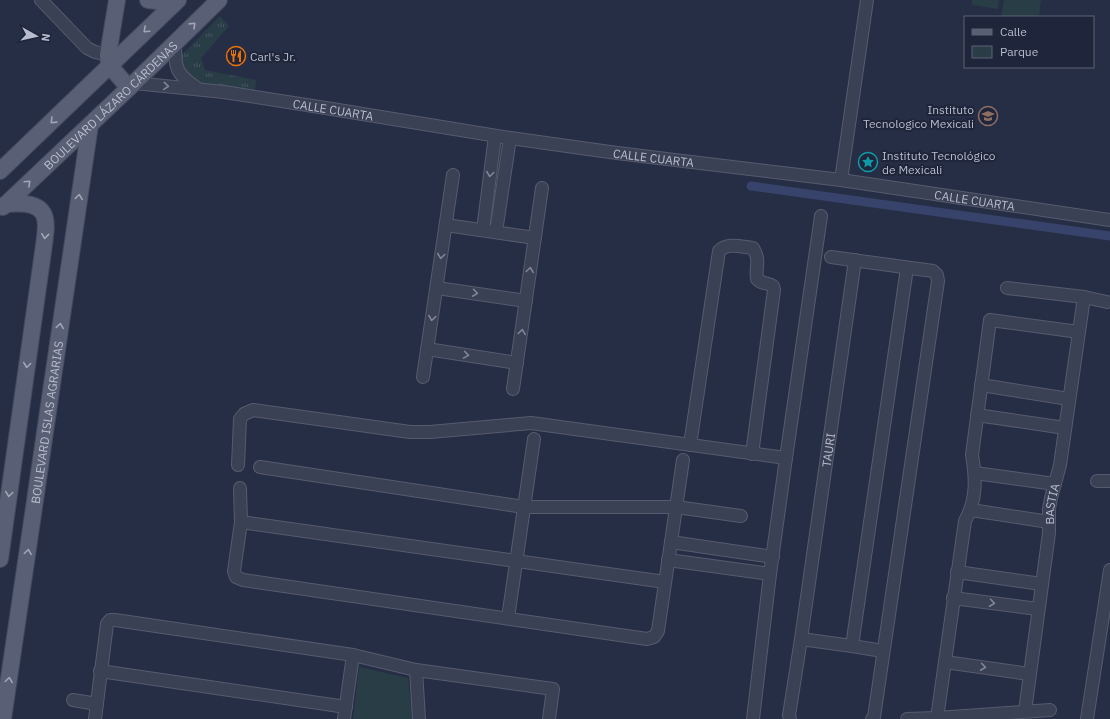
<svg xmlns="http://www.w3.org/2000/svg" width="1110" height="719" font-family="'IBM Plex Sans',sans-serif">
<defs>
<pattern id="grass-tufts" width="24" height="20" patternUnits="userSpaceOnUse"><rect width="24" height="20" fill="#283d46"/><path d="M3 7l-1-3M5 7V3M7 7l1-3M15 17l-1-3M17 17v-4M19 17l1-3" fill="none" stroke="#455760"/></pattern>
</defs>
<rect width="100%" height="100%" fill="#262e45"/>
<path fill="url(#grass-tufts)" d="M220 16 229 26 201 58 205 70 256 80 255 90 195 82 181 69V56Z"/>
<path fill="#283d46" d="M972 0H999L998 9 972 5Z
M1004 0H1041L1039 17 1001 16Z
M359 667 408 678 412 719H353Z"/>
<g fill="none" stroke-linecap="round" stroke-linejoin="round">
<path stroke="#37436b" stroke-width="9" d="M751 186 1110 236"/>
<defs>
<g id="minor">
<path d="M41 0 87 48 95 52 108 55"/>
<path d="M175 43C175 69 176 74 197 88"/>
<path id="s1" d="M134 83 224 92 332 109 510 138 617 153 841 180 1110 220"/>
<path d="M841 180 867 0"/>
<path d="M446 225 535 238"/>
<path d="M483 230 495 136"/>
<path d="M496 232 510 138"/>
<path d="M831 257 933 271 937 275 938 281 874 717 872 719"/>
<path d="M437 288 526 301"/>
<path d="M1007 288 1084 297 1107 302"/>
<path d="M427 349 517 363"/>
<path d="M423 377 453 175"/>
<path d="M981 385 1069 399"/>
<path d="M513 389 542 188"/>
<path d="M977 415 1065 428"/>
<path d="M690 445 719 251C727 242 742 247 753 248 761 261 755 266 757 279 763 285 767 282 773 286L774 290 752 454"/>
<path d="M238 465 240 419 244 414 253 410 410 432H430L531 423 786 458"/>
<path d="M260 467 524 507H676L741 516"/>
<path d="M975 473 1055 484"/>
<path d="M1097 481H1110"/>
<path d="M240 488 241 522 234 571 236 577 243 580 647 639 654 637 658 631 683 460"/>
<path d="M971 510 1049 522"/>
<path d="M241 522 665 582"/>
<path d="M671 542 773 557"/>
<path d="M668 560 770 574"/>
<path d="M957 572 1042 584"/>
<path d="M953 598 1038 609"/>
<path d="M508 618 534 439"/>
<path d="M801 639 852 646 907 268"/>
<path d="M852 646 883 651"/>
<path d="M945 662 1029 674"/>
<path d="M416 670 419 719"/>
<path d="M100 671 346 707"/>
<path d="M73 700 97 704"/>
<path d="M1050 710 937 718 965 521C977 499 976 479 972 455L990 320 1079 332"/>
<path id="s2" d="M1025 711 1049 533V509L1051 498 1060 465 1084 297"/>
<path d="M95 719 107 624 110 620H115L353 655 416 670 553 689 549 719"/>
<path d="M344 719 353 655"/>
<path d="M753 719 770 574 786 458 821 216"/>
<path id="s3" d="M790 719 789 715 790 709 801 639 855 260"/>
<path d="M907 719 937 718"/>
<path d="M1087 719 1110 570"/>
</g>
<g id="major">
<path d="M117 0 108 55 109 65 129 88"/>
<path d="M148 0 174 3"/>
<path d="M0 171 178 0"/>
<path id="s4" d="M3 207 134 83 219 0"/>
<path d="M0 559 42 259C47 221 55 200 6 204"/>
<path id="s5" d="M3 719 90 125"/>
</g>
</defs>
<use href="#minor" stroke="#565b6f" stroke-width="14"/>
<use href="#major" stroke="#444a5e" stroke-width="18"/>
<use href="#minor" stroke="#3b4155" stroke-width="12"/>
<use href="#major" stroke="#595f75" stroke-width="16"/>
</g>
<defs><path id="oneway-chevron" d="M-2-3.5L2.5 0L-2 3.5" fill="none" stroke-width="1.6" stroke-linecap="round" stroke-linejoin="round"/></defs>
<g stroke="#a0a6b8">
<use href="#oneway-chevron" transform="translate(193 25) rotate(-44)"/>
<use href="#oneway-chevron" transform="translate(146 30) rotate(137)"/>
<use href="#oneway-chevron" transform="translate(53 121) rotate(136)"/>
<use href="#oneway-chevron" transform="translate(28 183) rotate(-43)"/>
<use href="#oneway-chevron" transform="translate(79 197) rotate(-82)"/>
<use href="#oneway-chevron" transform="translate(45 236) rotate(96)"/>
<use href="#oneway-chevron" transform="translate(60 326) rotate(-82)"/>
<use href="#oneway-chevron" transform="translate(27 365) rotate(98)"/>
<use href="#oneway-chevron" transform="translate(9 494) rotate(98)"/>
<use href="#oneway-chevron" transform="translate(28 552) rotate(-82)"/>
<use href="#oneway-chevron" transform="translate(9 680) rotate(-82)"/>
</g>
<g stroke="#808598">
<use href="#oneway-chevron" transform="translate(166 86) rotate(5)"/>
<use href="#oneway-chevron" transform="translate(490 174) rotate(98)"/>
<use href="#oneway-chevron" transform="translate(441 256) rotate(98)"/>
<use href="#oneway-chevron" transform="translate(530 270) rotate(-82)"/>
<use href="#oneway-chevron" transform="translate(475 293) rotate(8)"/>
<use href="#oneway-chevron" transform="translate(432 318) rotate(99)"/>
<use href="#oneway-chevron" transform="translate(522 332) rotate(-82)"/>
<use href="#oneway-chevron" transform="translate(466 355) rotate(9)"/>
<use href="#oneway-chevron" transform="translate(992 603) rotate(8)"/>
<use href="#oneway-chevron" transform="translate(983 667) rotate(8)"/>
</g>
<defs>
<symbol id="restaurant-ring" viewBox="-11 -11 22 22"><circle r="9.5" fill="#1f253a" stroke="#e8710a" stroke-width="1.5"/><path d="M-5-6h1v4h1v-4h1v4h1v-4h1v5L-1.5 .5V6h-2V.5L-5-1ZM5-6V6H3V1.5H1.5Q1.5-4 5-6Z" fill="#e8710a"/></symbol>
<symbol id="university-ring" viewBox="-11 -11 22 22"><circle r="9.5" fill="#1f253a" stroke="#8d6e63" stroke-width="1.5"/><path d="M0-5L7-2L0 1L-7-2ZM-4 1L0 2.5L4 1V4Q0 6-4 4Z" fill="#8d6e63"/></symbol>
<symbol id="sight-ring" viewBox="-11 -11 22 22"><circle r="9.5" fill="#1f253a" stroke="#0f9aa8" stroke-width="1.5"/><path d="M0-6L1.8-2.2L6-1.7L2.9 1.2L3.7 5.4L0 3.3L-3.7 5.4L-2.9 1.2L-6-1.7L-1.8-2.2Z" fill="#0f9aa8"/></symbol>
</defs>
<g fill-rule="evenodd">
<use href="#restaurant-ring" x="225" y="45" width="22" height="22"/>
<use href="#university-ring" x="977" y="105" width="22" height="22"/>
<use href="#sight-ring" x="857" y="151" width="22" height="22"/>
</g>
<g text-anchor="middle" dominant-baseline="central" stroke-width="4" stroke-linejoin="round" paint-order="stroke">
<g font-size="12" fill="#b8bdce" stroke="#1f253a" text-anchor="start">
<text x="250" y="56">Carl's Jr.</text>
<text x="974" y="109" text-anchor="end">Instituto<tspan x="974" dy="14">Tecnologico Mexicali</tspan></text>
<text x="882" y="155">Instituto Tecnológico<tspan x="882" dy="14">de Mexicali</tspan></text>
</g>
<g font-size="12" fill="#b8bdce" stroke="#1f253a">
<text stroke="none"><textPath href="#s4" startOffset="148">BOULEVARD LÁZARO CÁRDENAS</textPath></text>
<text stroke="none"><textPath href="#s1" startOffset="201">CALLE CUARTA</textPath></text>
<text stroke="none"><textPath href="#s1" startOffset="525">CALLE CUARTA</textPath></text>
<text stroke="none"><textPath href="#s1" startOffset="849">CALLE CUARTA</textPath></text>
<text stroke="none"><textPath href="#s5" startOffset="300">BOULEVARD ISLAS AGRARIAS</textPath></text>
<text stroke="none"><textPath href="#s3" startOffset="272">TAURI</textPath></text>
<text stroke="none"><textPath href="#s2" startOffset="209">BASTIA</textPath></text>
</g>
</g>
<rect x="964" y="16" width="130" height="52" fill="#1f253a" stroke="#5c6275"/>
<rect x="972" y="29" width="20" height="6" fill="#595f75" stroke="#5c6275"/>
<text x="1000" y="36" font-size="12" fill="#b8bdce">Calle</text>
<rect x="972" y="46" width="20" height="12" fill="#283d46" stroke="#5c6275"/>
<text x="1000" y="56" font-size="12" fill="#b8bdce">Parque</text>
<g transform="translate(36 36) rotate(98)" stroke="#1f253a" stroke-width="3" paint-order="stroke">
<path d="M0-3L7 15L0 10L-7 15Z" fill="#b8bdce"/>
<text y="-6" font-size="11" font-weight="bold" text-anchor="middle" fill="#b8bdce">N</text>
</g>
</svg>
